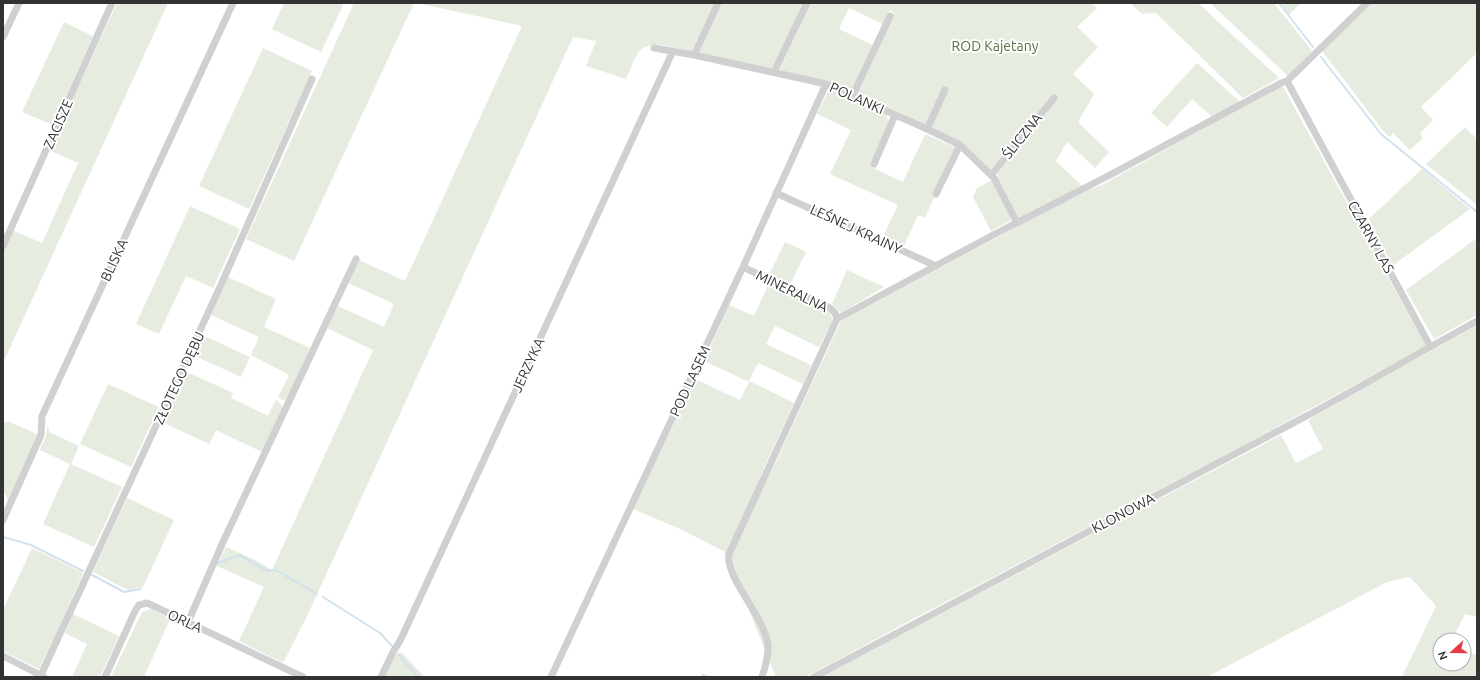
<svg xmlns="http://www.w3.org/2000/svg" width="1480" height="680" font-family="Ubuntu,sans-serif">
<rect width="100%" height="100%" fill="#fff"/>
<path fill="#e6ecdf" d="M117 3H168L3 363V251L12 230 42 243 78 163 49 150Z
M284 3H344L321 52 272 29Z
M354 3H414L294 261 246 239Z
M417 3H714L691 52C676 49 650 37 638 53 633 60 630 71 626 79L586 66 596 41 573 37 308 614 283 663 239 641 264 587 217 566 226 547 253 559 272 570 373 350 327 328 338 306 384 327 394 304 348 283 359 260 405 281 522 26Z
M721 3H804L773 71 698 54Z
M810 3H1092L1097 8 1077 27 1098 47 1073 74 1094 94 1078 122 1109 152 1095 168 1067 142 1056 161 1083 187 1019 220 997 178 998 169 1057 98 1052 95 990 170 925 125 858 93 894 13 890 10 883 24 849 8 839 29 873 45 852 90 824 80 781 72 780 69Z
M1130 3H1198L1279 78 1243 98 1156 13 1142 14Z
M1210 3H1274L1312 51 1288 76Z
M1280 3H1301L1289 15Z
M1370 3H1477V53L1421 107 1433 120 1420 133 1423 138 1410 150 1393 133 1390 137 1384 132 1322 51Z
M64 22 93 36 53 125 22 112Z
M263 48 312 71 249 209 199 186Z
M1197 63 1240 102 1212 117 1192 99 1167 127 1151 113Z
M1282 85 1426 346 1233 451 898 627 806 677H776L725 552 680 529 633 509 695 379 740 400 749 382 704 361 729 305 754 316 769 283 829 312 833 320 819 347 775 326 766 344 811 365 803 384 758 363 749 381 794 403 766 463 742 521 774 466 841 321 1078 194 1102 185Z
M833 91 886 115 889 122 871 167 903 182 925 134 956 148 925 218 918 215 903 248 882 239 898 205 830 174 851 130 817 114 827 93Z
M1465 127 1477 139V205L1426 164Z
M1422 169 1470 209 1392 266 1369 219Z
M992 180 1011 215 1010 221 991 231 973 197 977 188Z
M190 206 240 229 213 288 186 276 159 334 136 324Z
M1477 238V315L1434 339 1406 290Z
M785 242 806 252 790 285 769 275Z
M847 270 884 287 841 313 832 304Z
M228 277 276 299 264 327 310 348 287 399 282 400 278 397 289 375 251 355 259 337 211 315Z
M1477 325V617L1465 614 1454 636 1447 634 1442 637 1439 644 1440 664H1464V651L1477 655V677H1402L1436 606 1410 577 1387 582 1207 677H821L1281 435 1296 463 1323 449 1308 420Z
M202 335 250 357 241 377 193 355Z
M185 371 233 393 231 398 268 416 276 399 283 407 262 452 216 430 209 444 162 422Z
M108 384 159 407 131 467 80 444Z
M3 421 7 423 8 421 39 435 8 501 6 495 3 493Z
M47 426H48L49 432 79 446 71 464 122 487 94 547 43 524 70 464 40 450 46 436Z
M127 498 174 520 143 587 128 590 93 572Z
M32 548 83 573 57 633 39 669 3 651V610Z
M151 609 170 619 144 677H111L142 612Z
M73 614 119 636 100 677H72L87 644 65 633Z
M401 652 425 677H385L395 655Z"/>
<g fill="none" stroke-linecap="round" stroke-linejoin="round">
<path stroke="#cfe2ee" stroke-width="2" d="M1279 3 1313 47
M1321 57 1381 134 1477 212
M3 537 31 545 83 571
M218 563 239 555 268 571 276 570 317 594
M92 575 124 592 141 589
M323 597 380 633 393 647
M398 654 418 677
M703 675 708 677"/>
<path stroke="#d0d0d0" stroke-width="7" d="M3 37 19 3
M654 48 694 55 826 84 927 129 960 145 994 178 1017 223
M694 55 718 3
M774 72 807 3
M1287 81 1430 346
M853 95 890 16
M927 129 945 90
M874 164 895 115
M991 175 1054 98
M776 193 936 266
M936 194 960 145
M3 246 112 3
M743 267 830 308 835 313 837 319
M3 520 41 435 42 416 233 3
M188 622 223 542 356 259
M3 656 44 677
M41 675 220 287 312 79
M105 677 135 611 139 605 147 603 303 677
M381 677 393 652 400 641 673 51
M551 677 743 267 826 84
M762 677C765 668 768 657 768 647 767 619 724 577 729 554L837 319 993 235 1108 176 1281 83 1287 81 1367 3
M814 677 1314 412C1369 382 1422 351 1477 321"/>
</g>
<g text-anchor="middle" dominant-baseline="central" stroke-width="4" stroke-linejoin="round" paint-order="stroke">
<g font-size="14" fill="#56703f" stroke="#fff">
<text x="995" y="46">ROD Kajetany</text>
</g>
<g font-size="14" fill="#333" stroke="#fff">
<text transform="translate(857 98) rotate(24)">POLANKI</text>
<text transform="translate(58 124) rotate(-66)">ZACISZE</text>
<text transform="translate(1022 136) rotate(-51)">ŚLICZNA</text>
<text transform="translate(856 229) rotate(25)">LEŚNEJ KRAINY</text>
<text transform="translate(1371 237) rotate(61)">CZARNY LAS</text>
<text transform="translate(114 260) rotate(-65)">BLISKA</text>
<text transform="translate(792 291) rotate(26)">MINERALNA</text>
<text transform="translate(528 365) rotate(-65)">JERZYKA</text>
<text transform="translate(179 378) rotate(-65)">ZŁOTEGO DĘBU</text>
<text transform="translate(690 381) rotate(-65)">POD LASEM</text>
<text transform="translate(1123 513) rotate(-28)">KLONOWA</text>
<text transform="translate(185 621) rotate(25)">ORLA</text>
</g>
</g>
<rect width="1480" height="680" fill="none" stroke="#333333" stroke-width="8"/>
<g transform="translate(1452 652) rotate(249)"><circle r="19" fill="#ffffff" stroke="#adadad"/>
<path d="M0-3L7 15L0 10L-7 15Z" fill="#e63946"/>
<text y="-6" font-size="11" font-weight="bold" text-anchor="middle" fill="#333333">N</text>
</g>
</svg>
